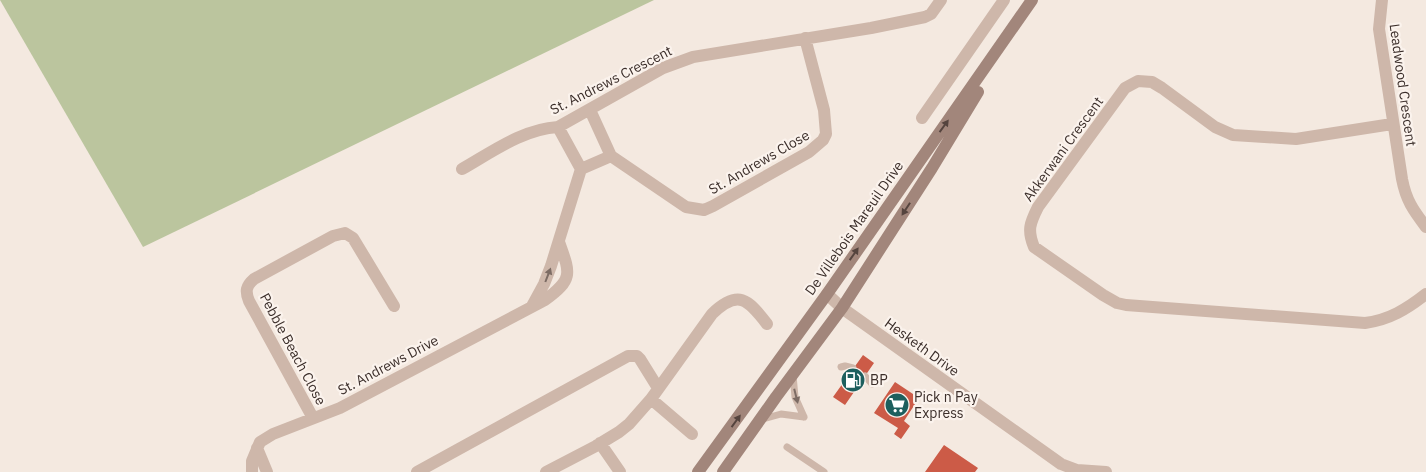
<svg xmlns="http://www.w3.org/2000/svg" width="1426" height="472" font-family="'IBM Plex Sans',sans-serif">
<rect width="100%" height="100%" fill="#f4e9e0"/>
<path fill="#bbc59e" d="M0 0H654L143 247Z"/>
<path fill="#cc5b47" d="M863 355 874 363 845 405 833 397Z
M895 382 919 398 904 421 910 426 901 439 894 434 898 428 874 413Z
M944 445 978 468 975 472H925Z"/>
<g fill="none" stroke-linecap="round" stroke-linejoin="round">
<path stroke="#ceb7aa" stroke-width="7" d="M841 367 845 366 853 368
M793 375 795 397 804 417
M865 376 872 384
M763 419 781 414 804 417
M787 447 824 472"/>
<path stroke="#ceb7aa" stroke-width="12" d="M1382 0 1379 29 1402 179C1406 200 1413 210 1426 227
M590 110 611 156 686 207 704 210 713 206 809 152 823 140 826 134 824 110 805 38
M922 118 1004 0
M1392 124 1296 139 1233 135 1215 127 1162 88 1152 82 1138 81 1125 88 1038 207C1030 223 1027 230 1034 247L1103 295 1117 303 1126 305 1365 323C1389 320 1407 309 1426 294
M462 169C492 152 523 129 558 127L663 68 693 57 871 28 925 17 931 14 941 0
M581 169 611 156
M827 294 842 308 1061 464 1077 470 1106 472
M532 306 544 284 551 266 581 169 558 127
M651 399 692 434
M313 418 249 301C245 291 246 286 254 279L333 236 345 233 353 238 394 306
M600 443 620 472
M257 448 267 472
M252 472V461L260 442 273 434 340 408 545 300C574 279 570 273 559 242
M417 472 628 356H637L640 359 658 388
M546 472 596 446 619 432 629 424 651 399 712 314C738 289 748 299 767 324"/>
<path stroke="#a2867b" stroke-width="12" d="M698 472 827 294 1032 0
M723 472 776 397 842 308 932 168 978 92"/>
</g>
<defs><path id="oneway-solid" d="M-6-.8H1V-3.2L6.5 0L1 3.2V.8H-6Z" transform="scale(1.25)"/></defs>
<g fill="#55443e">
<use href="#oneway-solid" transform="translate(944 126) rotate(-54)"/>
<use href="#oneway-solid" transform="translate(906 209) rotate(123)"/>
<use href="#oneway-solid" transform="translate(854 254) rotate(-55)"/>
<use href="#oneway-solid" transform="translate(736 421) rotate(-54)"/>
</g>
<g fill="#7d6c64">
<use href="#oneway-solid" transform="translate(548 275) rotate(-69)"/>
<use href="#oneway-solid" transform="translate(796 396) rotate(76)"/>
</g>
<defs>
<symbol id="fuel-disc" viewBox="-11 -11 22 22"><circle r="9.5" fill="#1d5f5e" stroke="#fbf3ed"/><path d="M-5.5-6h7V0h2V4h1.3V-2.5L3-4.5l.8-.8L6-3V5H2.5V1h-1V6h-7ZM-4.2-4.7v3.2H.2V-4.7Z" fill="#fff"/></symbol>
<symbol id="supermarket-disc" viewBox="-11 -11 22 22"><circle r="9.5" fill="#1d5f5e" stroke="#fbf3ed"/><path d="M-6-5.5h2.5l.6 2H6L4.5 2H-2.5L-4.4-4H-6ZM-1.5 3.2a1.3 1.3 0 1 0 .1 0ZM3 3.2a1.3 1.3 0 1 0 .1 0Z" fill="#fff"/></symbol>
</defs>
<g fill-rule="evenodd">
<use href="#fuel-disc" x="839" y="366" width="28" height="28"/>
<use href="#supermarket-disc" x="883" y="391" width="28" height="28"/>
</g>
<g text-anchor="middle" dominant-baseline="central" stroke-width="4.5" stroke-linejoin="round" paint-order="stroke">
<g font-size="14" fill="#3b2e2a" stroke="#fbf3ed">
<text transform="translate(611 80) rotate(-27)">St. Andrews Crescent</text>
<text transform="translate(1403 85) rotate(82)">Leadwood Crescent</text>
<text transform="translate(1063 149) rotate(-54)">Akkerwani Crescent</text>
<text transform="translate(759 162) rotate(-30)">St. Andrews Close</text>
<text transform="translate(854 228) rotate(-55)">De Villebois Mareuil Drive</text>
<text transform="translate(922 347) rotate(36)">Hesketh Drive</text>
<text transform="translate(293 349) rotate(62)">Pebble Beach Close</text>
<text transform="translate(388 365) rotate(-28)">St. Andrews Drive</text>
</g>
<g font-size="14" fill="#3b2e2a" stroke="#fbf3ed" text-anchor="start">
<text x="870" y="380">BP</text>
<text x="914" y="397">Pick n Pay<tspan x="914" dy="16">Express</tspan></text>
</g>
</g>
</svg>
